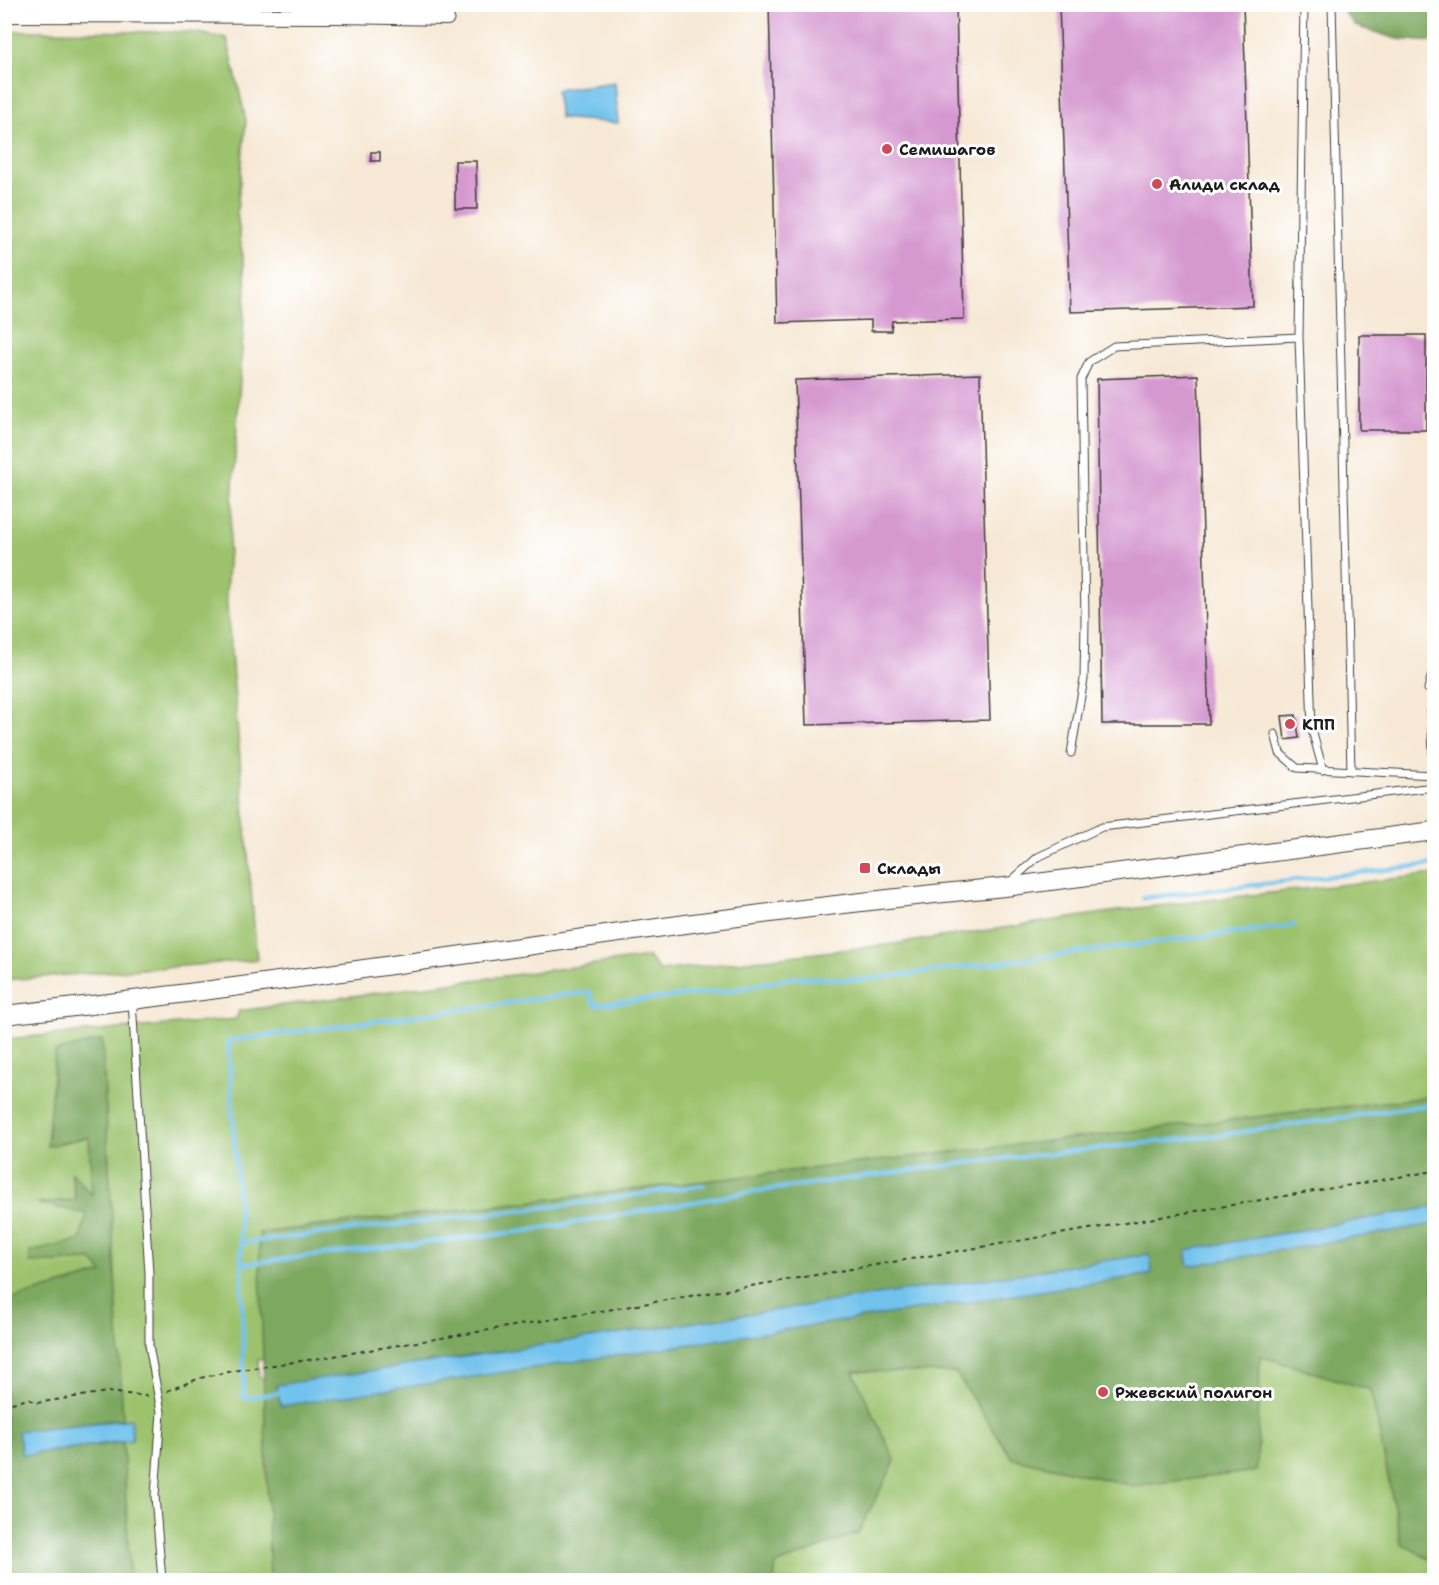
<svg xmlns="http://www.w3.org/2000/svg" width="1439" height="1585" font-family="'Shantell Sans',sans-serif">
<rect width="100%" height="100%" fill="#fff"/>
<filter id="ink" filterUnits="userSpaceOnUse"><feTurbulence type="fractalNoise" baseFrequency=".0167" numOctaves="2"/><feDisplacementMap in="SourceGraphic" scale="12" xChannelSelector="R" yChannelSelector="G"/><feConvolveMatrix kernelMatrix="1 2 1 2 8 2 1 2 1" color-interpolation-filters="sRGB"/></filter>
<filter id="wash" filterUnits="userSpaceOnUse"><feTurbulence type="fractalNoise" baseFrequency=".008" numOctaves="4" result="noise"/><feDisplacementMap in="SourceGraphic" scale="24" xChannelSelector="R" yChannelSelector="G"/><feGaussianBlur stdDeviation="1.35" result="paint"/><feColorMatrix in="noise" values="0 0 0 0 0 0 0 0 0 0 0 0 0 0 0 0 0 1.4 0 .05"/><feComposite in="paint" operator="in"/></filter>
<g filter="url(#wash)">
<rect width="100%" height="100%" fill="#f6e8d4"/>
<path fill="#9cc26d" stroke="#5c6f44" stroke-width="1.5" d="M5 31 191 32 227 38 246 120 237 212 246 287 226 594 257 960 5 980Z
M1434 874V1164L258 1360 259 1378 1434 1183V1580H5V1449L16 1456 132 1440 130 1419 18 1431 6 1401 4 1391 5 1039 236 1019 239 1011 648 957 660 971 894 944 1131 909Z"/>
<path fill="#7da860" stroke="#4c623e" stroke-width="1.5" d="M1344 5H1434V42L1397 39 1356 26 1343 11Z
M102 1040 123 1419 18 1432 22 1455 123 1442 130 1580H5L4 1522 6 1518 5 1301 103 1273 92 1260 30 1263V1252L80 1240 87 1214 37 1203 76 1200 71 1172 92 1195 89 1137 47 1146 55 1052Z
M1434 1096V1562L1401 1543 1371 1390 1260 1356 1257 1471 1134 1486 1012 1458 956 1373 853 1371 895 1461 858 1533 776 1565 774 1580H270L259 1233Z"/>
<path fill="#72c2ed" stroke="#476f84" stroke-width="1.5" d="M615 82 618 123 560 118 556 90Z
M1434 1207V1224L1189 1266 1186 1250Z
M1150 1254 1152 1274 281 1406 276 1385Z
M131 1419 132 1440 22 1455 18 1431Z"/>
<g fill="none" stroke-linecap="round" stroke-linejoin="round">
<path stroke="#72c2ed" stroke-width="4.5" d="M1143 898 1434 864
M241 1243 580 1203 703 1185
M242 1264 533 1230 744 1193 980 1161 1220 1135 1434 1104
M278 1393 244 1398 241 1243 228 1041 589 992 595 1005 726 991 796 977 861 980 1294 925"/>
</g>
<g id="blocks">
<path fill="#d599d0" d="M769 4H956L964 319 892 321 891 331H871V320L777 323Z
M1059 4H1243L1253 306 1070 312Z
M371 152H380V161H371Z
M455 161H476L477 209H455Z
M1359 335H1426V430H1359Z
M980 374 990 720 806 725 795 380Z
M1198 375 1209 724H1102L1097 379Z
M1296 715 1299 738 1285 740 1282 716Z"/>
</g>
</g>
<g filter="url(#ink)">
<use href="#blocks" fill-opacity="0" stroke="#3d3b38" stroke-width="1.5"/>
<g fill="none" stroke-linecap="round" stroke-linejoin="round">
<defs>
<path id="service" d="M1304 4 1299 337 1312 730 1323 770
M1332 4 1351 771
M1428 689 1434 667
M1275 734 1280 753 1297 768 1434 775 1431 710
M1071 753 1084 679 1085 620 1081 379 1089 362 1114 346 1299 337
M1011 881 1038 857 1102 827 1434 787
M132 1001 149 1273V1345L161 1412 155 1496 162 1580"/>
<path id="minor" d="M4 15 337 16 447 18"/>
<path id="secondary" d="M4 1015C339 979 670 918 1005 887L1434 831"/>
</defs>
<use href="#service" stroke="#3d3b38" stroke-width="9"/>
<use href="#minor" stroke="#3d3b38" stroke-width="16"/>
<use href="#secondary" stroke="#3d3b38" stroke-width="20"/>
<path stroke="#3d3b38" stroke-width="2" stroke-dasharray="4.5 4.5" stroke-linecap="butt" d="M167 1391 200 1378 233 1371 328 1357 1434 1171
M4 1408 11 1403 29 1399 36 1403 107 1392 147 1396"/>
<use href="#service" stroke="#fff" stroke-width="7"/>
<use href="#minor" stroke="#fff" stroke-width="14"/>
<use href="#secondary" stroke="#fff" stroke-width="18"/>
</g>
</g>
<g fill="#d1495b" stroke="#fff" stroke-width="2">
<circle cx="887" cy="149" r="6"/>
<circle cx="1157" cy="184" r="6"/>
<circle cx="1290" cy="724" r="6"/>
<rect x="859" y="862" width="12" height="12" rx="3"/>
<circle cx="1103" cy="1392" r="6"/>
</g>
<g text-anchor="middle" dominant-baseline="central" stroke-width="6" stroke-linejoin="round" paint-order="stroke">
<g font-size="16" font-weight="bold" fill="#1c1c1c" stroke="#fff" text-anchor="start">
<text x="899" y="149">Семишагов</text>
<text x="1169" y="184">Алиди склад</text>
<text x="1302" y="724">КПП</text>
<text x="877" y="868">Склады</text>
<text x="1115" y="1392">Ржевский полигон</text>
</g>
</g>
<rect width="1439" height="1585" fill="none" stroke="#fff" stroke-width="24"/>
</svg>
